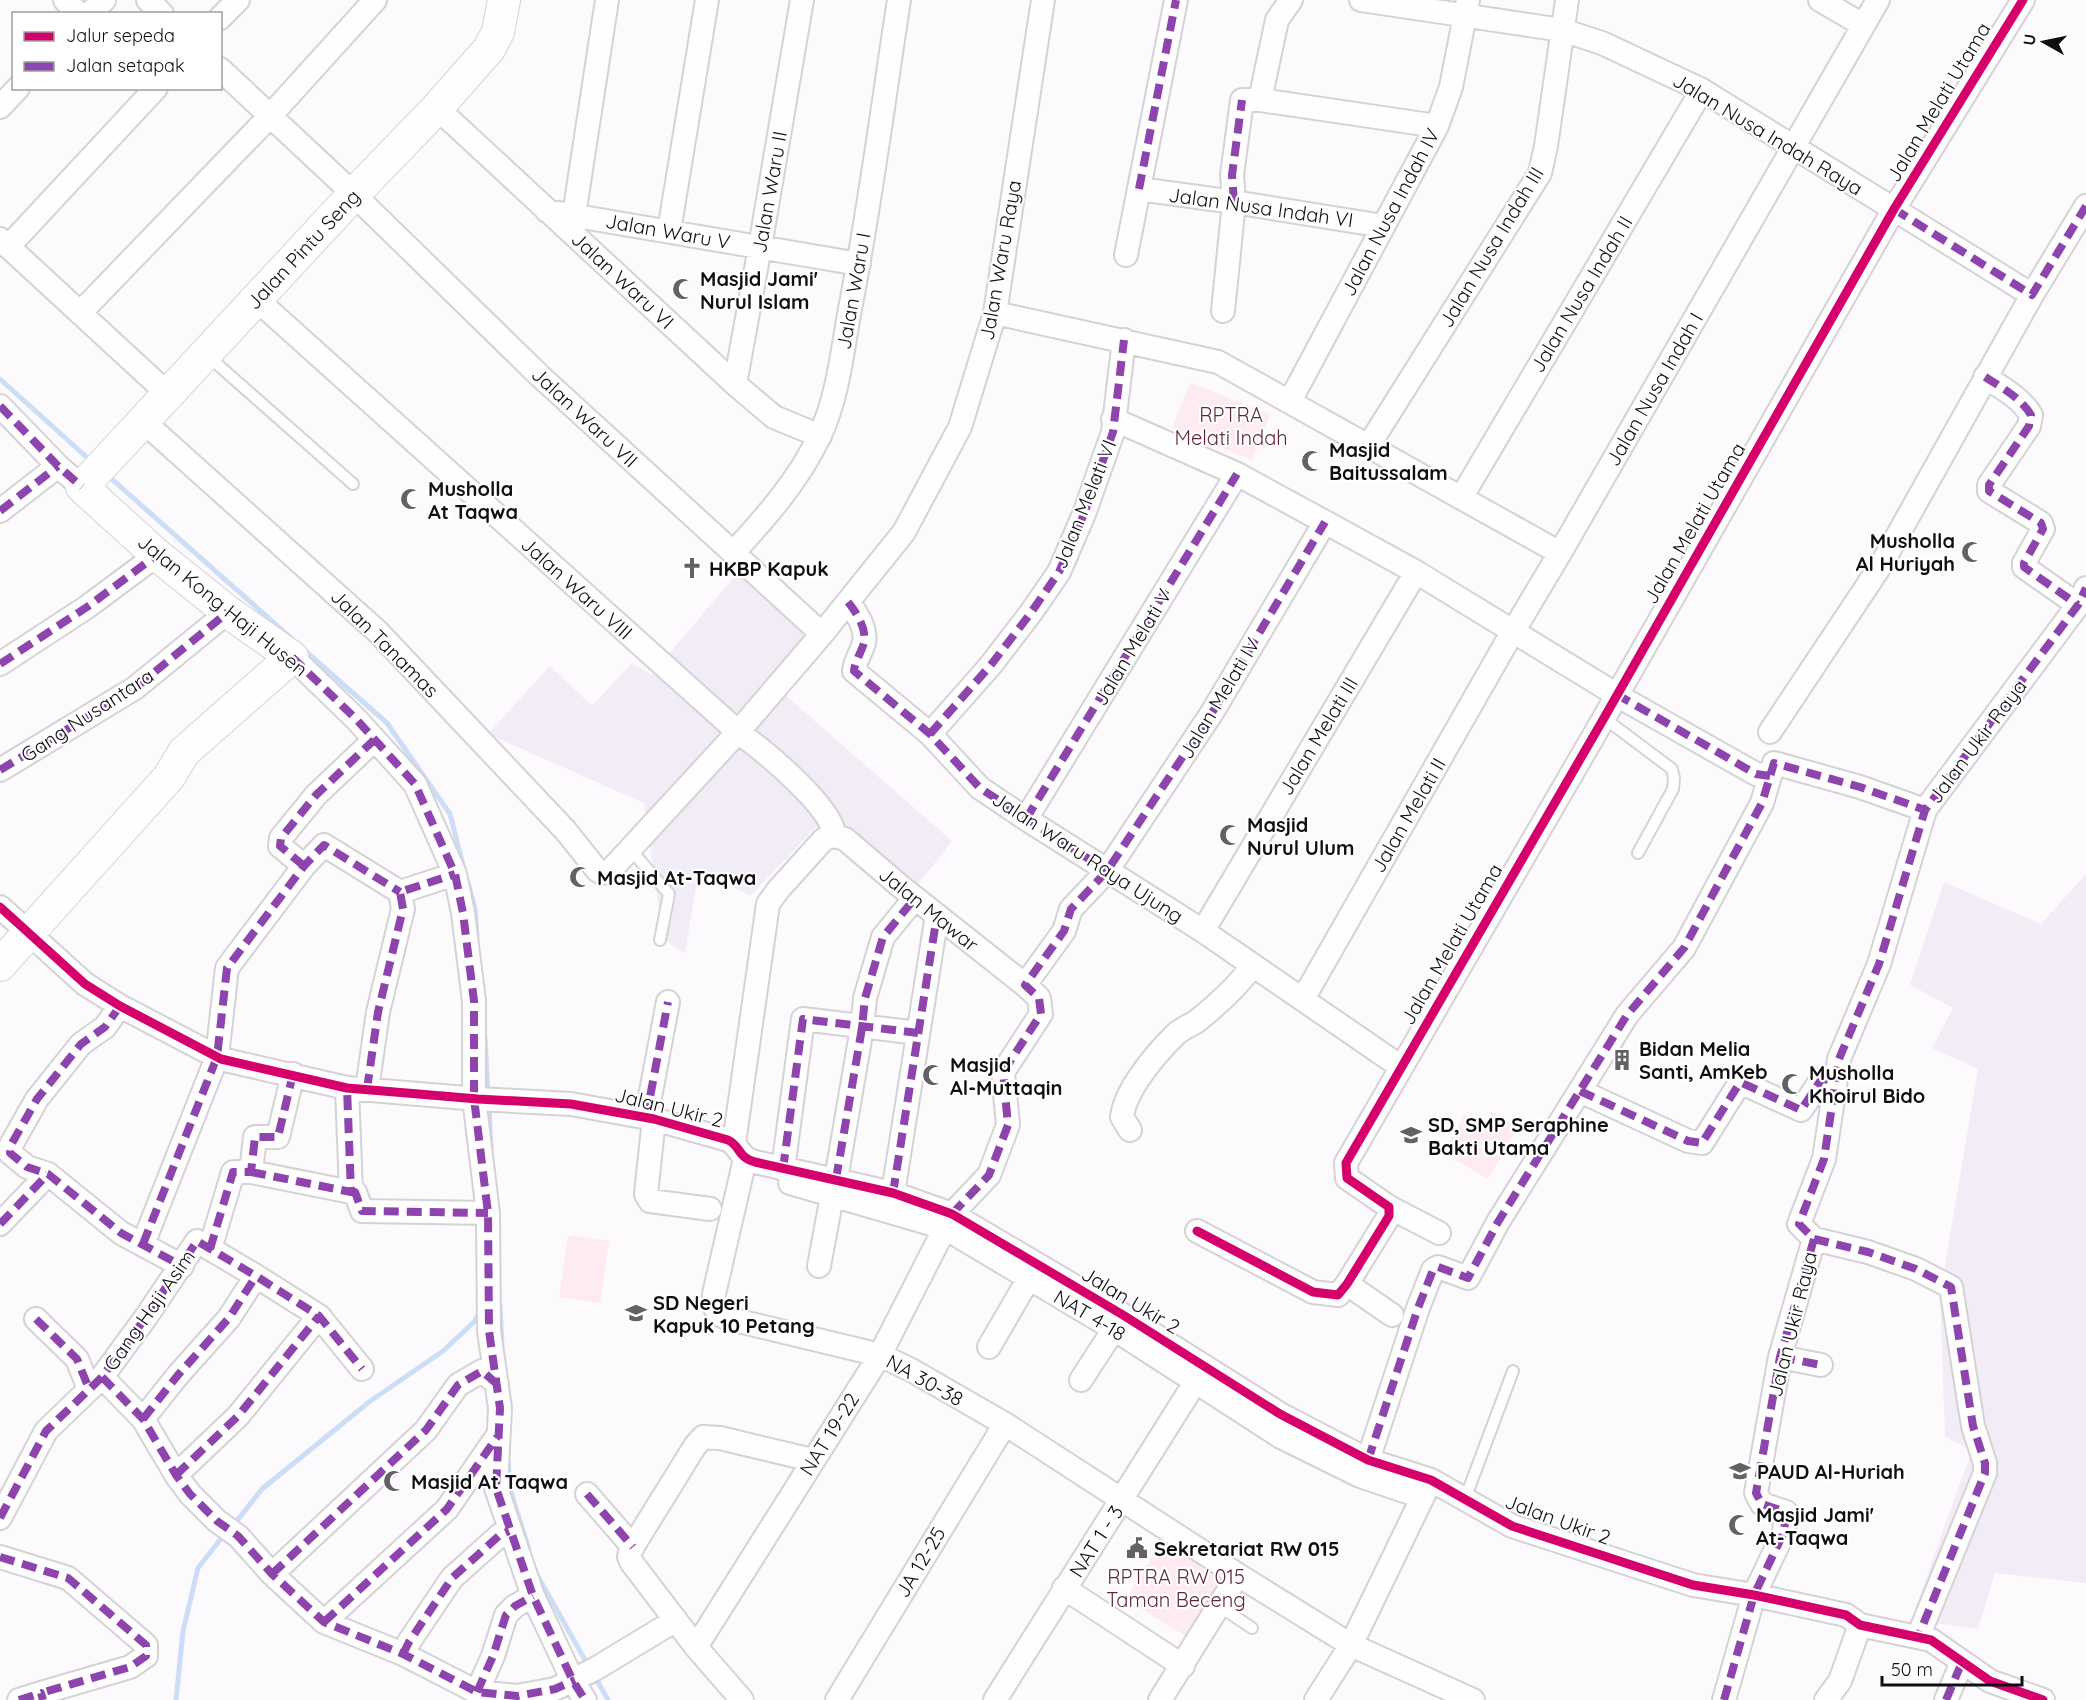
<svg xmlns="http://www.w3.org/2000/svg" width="2086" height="1700" font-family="Quicksand,sans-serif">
<rect width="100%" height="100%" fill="#fcfafd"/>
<path fill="#f1ecf6" d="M740 570 813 634 768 680 952 841 915 888 824 819 750 896 699 868 685 953 663 939 644 803 488 734 550 666 592 706 632 663 651 675Z
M2086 874V1583L1995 1573 1978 1629 1911 1620 1972 1450 1945 1437 1940 1295 1978 1069 1932 1048 1953 1008 1910 985 1944 882 2041 924Z"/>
<path fill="#fdebf0" d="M1190 383 1270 414 1252 460 1172 428Z
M1492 1112 1518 1127 1488 1179 1443 1153 1465 1114 1484 1125Z
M568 1235 609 1241 600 1303 559 1297Z
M1164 1538 1226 1577 1189 1638 1126 1599Z"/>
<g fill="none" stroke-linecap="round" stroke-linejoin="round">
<path stroke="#ccddf7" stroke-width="5" d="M0 379 92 462
M106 474 290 637
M303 649 387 723 450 814 464 869
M468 883 475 909 477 936
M485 1038 488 1095
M489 1104 491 1149
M500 1305 502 1346
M508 1458 510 1489 529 1550
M236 1522 262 1489 369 1402 443 1351 474 1322 480 1311
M536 1573 589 1667
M594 1675 608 1700
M176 1700 183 1631 198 1568 220 1540"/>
<defs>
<path id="lane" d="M208 356 353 484
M1604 718 1672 769 1674 778 1673 789 1638 853
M631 850 669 894 660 940
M1465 1499 1513 1371
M1219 1606 1252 1628"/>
<path id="street" d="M65 0 79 14
M148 0 162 14
M1361 0 1562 30 1602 43 1702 90 2032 295
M1820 0 1863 25
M89 14 104 0
M220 18 238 0
M220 69 343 184 540 376 822 634
M1260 100 1277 20 1291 0
M0 107 18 88
M437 108 735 384 774 417 820 436
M1139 189 1234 202 1383 226
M547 211 859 264
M574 215 607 0
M669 231 707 0
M0 239 168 394
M8 247 156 88
M1126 255 1176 0
M256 299 738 732C763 750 831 805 835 836
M1223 311 1234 202 1232 175 1242 100H1260L1437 126
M80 313 270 116 375 0
M995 313 1218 362 1560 553
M1985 377C2001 387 2021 398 2031 415L2029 426 1989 485V491L2041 523 2043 529 2024 563V567L2078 605
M735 384 760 247 802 0
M1290 401 1437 126 1451 87 1468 0
M0 406 58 466 82 487
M1113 419 1237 474 1325 522 1416 572 1627 701 1756 774 1770 776
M144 422 378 632 565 830 597 870 602 873 609 872 738 732 822 634 904 532 960 427 995 313 1043 0
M1369 445 1540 173 1546 146 1567 0
M1461 498 1702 90
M0 511 58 466
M733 553C766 517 798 481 819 437 838 398 842 352 850 309 870 207 883 103 899 0
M848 602C856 612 867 628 864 643 861 653 855 661 854 671L930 734 980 788 1026 819 1203 931 1401 1067
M292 657 356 719 415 784 455 874 463 913 474 1001V1098L488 1213 489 1331 500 1408 496 1488 533 1596 573 1681 585 1700
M0 664 87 607 157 555
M1770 732 1881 565 2032 295 2086 206
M930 734 990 666 1030 614 1059 572 1084 514 1113 432 1124 340
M0 770 135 688 228 612
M1026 819 1237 474
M304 866 280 846 281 838 316 795 374 740
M0 907 85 984 120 1006 221 1059 347 1088 478 1099 571 1104 654 1119 728 1140C741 1146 737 1157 755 1162L893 1193 952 1214 1123 1315 1280 1414 1368 1460 1431 1480 1512 1526 1693 1585 1754 1595 1846 1615 1860 1625 1931 1640 1990 1681 2043 1700
M1203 931 1416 572
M1025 985 1064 931 1071 909 1107 871 1213 711 1325 522
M1303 999 1505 645 1560 553 1878 0
M120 1006 105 1027 81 1044 37 1099 11 1145 10 1153 27 1167 48 1174 121 1233 182 1266
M367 1089 378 1012 403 909 400 892 455 874
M1580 1091 1688 1141 1702 1143 1739 1084 1742 1083 1801 1110 1821 1080 1823 1079 1835 1081
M646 1118 668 1002
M654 1119 646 1194 650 1201 710 1209
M1130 1130 1122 1117C1125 1090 1155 1055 1174 1036 1180 1029 1190 1026 1197 1021 1217 1005 1238 986 1253 965
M734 1143 768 904 778 890 824 839 835 836
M745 1159 714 1294C713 1306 715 1313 726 1318L880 1355 913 1371 1005 1424 1238 1575 1351 1645 1473 1700
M783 1169 803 1019 918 1033
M251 1172 351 1192 347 1088
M836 1179 862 1028 865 998 883 937 915 898
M790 1183 945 1228 1114 1329 1281 1437 1360 1476 1422 1497
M351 1192H355L362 1211 488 1213
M893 1193 937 915
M1389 1207 1439 1233
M0 1224 48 1174
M1197 1231 1313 1292 1338 1295 1347 1284 1389 1216V1207L1347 1178 1346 1163 1604 718 1894 209 2023 0
M1814 1239 1868 1252 1916 1269 1951 1287 1973 1426 1985 1463V1473L1918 1637
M143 1244 217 1057 227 968 304 866 324 845 400 892
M210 1249 233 1172H251L255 1137H278L293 1074
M819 1266 832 1196
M1347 1284 1392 1315
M36 1319 77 1359 89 1389
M989 1347 1029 1278
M1780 1357 1821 1365
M102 1377 143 1419 176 1475 190 1494 217 1521 238 1536 272 1574 324 1622 403 1654 477 1692 517 1696 555 1689 595 1669 676 1620
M1081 1380 1114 1329
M143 1419 178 1375 229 1318 256 1276
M1368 1460 1418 1308 1433 1270 1438 1267 1468 1278 1498 1222 1627 1015 1684 948 1762 803 1774 763 1860 787 1925 810
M176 1475 238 1416 319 1316
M587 1494 633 1547
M0 1518 46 1431 102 1377 146 1317 197 1241 256 1276 319 1316 362 1369
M0 1557 68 1578 146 1645V1656L130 1667 41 1693
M272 1574 426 1430 458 1385 482 1371 497 1384
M1064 1588 1183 1666
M324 1622 447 1509 498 1435
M696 1647 880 1355 952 1214 989 1175 1008 1125 1003 1072 1041 1014 1039 998 1025 985 900 886 845 839 835 836
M403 1654 409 1642 452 1578 500 1535 509 1531
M477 1692 493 1656 506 1615 515 1606 533 1596
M19 1700 41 1693 43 1700
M742 1700 696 1647 632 1563 629 1557 630 1551 695 1446 703 1437 720 1438 812 1460
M837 1700 1005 1424
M995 1700 1196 1381
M1160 1700 1238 1575
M1316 1700 1351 1645 1429 1484
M1724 1700 1754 1595 1784 1532 1786 1512 1762 1504 1756 1493 1780 1357 1814 1239 1799 1224 1824 1159 1839 1059 1879 964 1925 810 2078 605 2086 588
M1826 1700 1840 1681 1860 1625
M1946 1700 1962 1662"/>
<path id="secondary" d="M0 965 169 777 184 752 292 657 228 612 157 555 82 487 354 194 437 108 489 49 498 32 504 0"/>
</defs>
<use href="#lane" stroke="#d4d2d5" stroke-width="14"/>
<use href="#street" stroke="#d4d2d5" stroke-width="26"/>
<use href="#secondary" stroke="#d4d2d5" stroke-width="34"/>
<use href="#lane" stroke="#fffeff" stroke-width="10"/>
<use href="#street" stroke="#fffeff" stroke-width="22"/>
<use href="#secondary" stroke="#fffeff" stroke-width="32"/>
<path stroke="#8e44ad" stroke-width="8" stroke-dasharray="15 8" stroke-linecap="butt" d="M1139 189 1176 0
M1234 202 1232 175 1242 100
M1894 209 2032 295 2086 206
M1985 377C2001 387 2021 398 2031 415L2029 426 1989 485V491L2041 523 2043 529 2024 563V567L2078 605
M0 406 58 466 82 487
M0 511 58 466
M848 602C856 612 867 628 864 643 861 653 855 661 854 671L930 734 980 788 1107 871
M292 657 356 719 415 784 455 874 463 913 474 1001V1098L488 1213 489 1331 500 1408 496 1488 533 1596 573 1681 585 1700
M0 664 87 607 157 555
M1616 694 1756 774 1770 776
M930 734 990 666 1030 614 1059 572 1084 514 1113 432 1124 340
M0 770 135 688 228 612
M1026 819 1237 474
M304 866 280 846 281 838 316 795 374 740
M120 1006 105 1027 81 1044 37 1099 11 1145 10 1153 27 1167 48 1174 121 1233 182 1266
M367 1089 378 1012 403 909 400 892 455 874
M1580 1091 1688 1141 1702 1143 1739 1084 1742 1083 1801 1110 1821 1080 1823 1079 1835 1081
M646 1118 668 1002
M783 1169 803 1019 918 1033
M251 1172 351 1192 347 1088
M836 1179 862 1028 865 998 883 937 915 898
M351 1192H355L362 1211 488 1213
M893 1193 937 915
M952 1214 989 1175 1008 1125 1003 1072 1041 1014 1039 998 1025 985 1064 931 1071 909 1107 871 1213 711 1325 522
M0 1224 48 1174
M1814 1239 1868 1252 1916 1269 1951 1287 1973 1426 1985 1463V1473L1918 1637
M143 1244 217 1057 227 968 304 866 324 845 400 892
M210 1249 233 1172H251L255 1137H278L293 1074
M36 1319 77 1359 89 1389
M1780 1357 1821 1365
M102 1377 143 1419 176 1475 190 1494 217 1521 238 1536 272 1574 324 1622 403 1654 477 1692 517 1696 555 1689 575 1680
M143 1419 178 1375 229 1318 256 1276
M1368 1460 1418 1308 1433 1270 1438 1267 1468 1278 1498 1222 1627 1015 1684 948 1762 803 1774 763 1860 787 1925 810
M176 1475 238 1416 319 1316
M587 1494 633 1547
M0 1518 46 1431 102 1377 146 1317 197 1241 256 1276 319 1316 362 1369
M0 1557 68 1578 146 1645V1656L130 1667 41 1693
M272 1574 426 1430 458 1385 482 1371 497 1384
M324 1622 447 1509 497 1437
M403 1654 409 1642 452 1578 500 1535 509 1531
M477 1692 493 1656 506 1615 515 1606 533 1596
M19 1700 41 1693 43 1700
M1724 1700 1754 1595 1784 1532 1786 1512 1762 1504 1756 1493 1780 1357 1814 1239 1799 1224 1824 1159 1839 1059 1879 964 1925 810 2078 605 2086 588
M1946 1700 1962 1662"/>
<defs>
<path id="cycleway" d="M0 907 85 984 120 1006 221 1059 347 1088 478 1099 571 1104 654 1119 728 1140C741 1146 737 1157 755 1162L893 1193 952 1214 1123 1315 1280 1414 1368 1460 1431 1480 1512 1526 1693 1585 1754 1595 1846 1615 1860 1625 1931 1640 1990 1681 2043 1700
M1197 1231 1313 1292 1338 1295 1347 1284 1389 1216V1207L1347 1178 1346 1163 1604 718 1894 209 2023 0"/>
</defs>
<use href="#cycleway" stroke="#fff" stroke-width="13"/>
<use href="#cycleway" stroke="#d6006c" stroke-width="9"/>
</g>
<defs>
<symbol id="mosque-bare" viewBox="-9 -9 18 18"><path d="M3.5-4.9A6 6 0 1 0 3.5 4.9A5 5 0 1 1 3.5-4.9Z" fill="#636164" stroke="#fff" stroke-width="2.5" paint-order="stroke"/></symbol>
<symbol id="church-bare" viewBox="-9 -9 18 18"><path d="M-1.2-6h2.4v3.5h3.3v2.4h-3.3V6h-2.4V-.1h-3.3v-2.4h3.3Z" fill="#636164" stroke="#fff" stroke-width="2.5" paint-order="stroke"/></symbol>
<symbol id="building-bare" viewBox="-9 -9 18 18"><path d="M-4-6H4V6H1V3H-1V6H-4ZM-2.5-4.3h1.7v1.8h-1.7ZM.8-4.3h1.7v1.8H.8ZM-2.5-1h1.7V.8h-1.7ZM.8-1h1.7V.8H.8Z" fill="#636164" stroke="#fff" stroke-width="2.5" paint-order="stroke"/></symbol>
<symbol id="school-bare" viewBox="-9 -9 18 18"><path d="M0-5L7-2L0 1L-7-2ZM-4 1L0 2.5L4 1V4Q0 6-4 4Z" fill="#636164" stroke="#fff" stroke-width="2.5" paint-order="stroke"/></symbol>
<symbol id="civic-bare" viewBox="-9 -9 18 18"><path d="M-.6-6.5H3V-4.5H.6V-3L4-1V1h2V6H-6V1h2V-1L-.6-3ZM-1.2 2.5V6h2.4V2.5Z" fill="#636164" stroke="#fff" stroke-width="2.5" paint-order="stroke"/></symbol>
</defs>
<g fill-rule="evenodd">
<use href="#mosque-bare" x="668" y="274" width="30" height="30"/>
<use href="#mosque-bare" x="1297" y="446" width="30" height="30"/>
<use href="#mosque-bare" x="396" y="484" width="30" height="30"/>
<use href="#mosque-bare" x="1957" y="537" width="30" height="30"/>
<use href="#church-bare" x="677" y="553" width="30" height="30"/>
<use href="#mosque-bare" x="1215" y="820" width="30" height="30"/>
<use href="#mosque-bare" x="565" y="862" width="30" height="30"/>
<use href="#building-bare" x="1607" y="1045" width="30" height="30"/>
<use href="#mosque-bare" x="918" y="1060" width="30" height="30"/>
<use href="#mosque-bare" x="1777" y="1069" width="30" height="30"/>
<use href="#school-bare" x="1396" y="1120" width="30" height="30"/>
<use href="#school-bare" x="621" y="1298" width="30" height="30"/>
<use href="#school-bare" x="1725" y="1456" width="30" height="30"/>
<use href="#mosque-bare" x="379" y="1466" width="30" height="30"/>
<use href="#mosque-bare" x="1724" y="1510" width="30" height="30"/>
<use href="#civic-bare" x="1122" y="1533" width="30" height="30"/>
</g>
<g text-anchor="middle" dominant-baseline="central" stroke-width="4.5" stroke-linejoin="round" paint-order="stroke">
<g font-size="20" fill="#100f12" stroke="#fff">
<text transform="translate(1938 102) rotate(-59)">Jalan Melati Utama</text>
<text transform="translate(1768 134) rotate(31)">Jalan Nusa Indah Raya</text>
<text transform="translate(769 192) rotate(-80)">Jalan Waru II</text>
<text transform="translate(1261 207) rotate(8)">Jalan Nusa Indah VI</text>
<text transform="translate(1390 212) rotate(-62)">Jalan Nusa Indah IV</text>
<text transform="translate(668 231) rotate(10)">Jalan Waru V</text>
<text transform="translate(1491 247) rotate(-59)">Jalan Nusa Indah III</text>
<text transform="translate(303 249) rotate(-47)">Jalan Pintu Seng</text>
<text transform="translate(1000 260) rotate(-80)">Jalan Waru Raya</text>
<text transform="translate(623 280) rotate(43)">Jalan Waru VI</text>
<text transform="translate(853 291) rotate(-80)">Jalan Waru I</text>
<text transform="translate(1581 294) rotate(-59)">Jalan Nusa Indah II</text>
<text transform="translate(1654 389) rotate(-60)">Jalan Nusa Indah I</text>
<text transform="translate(585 417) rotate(43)">Jalan Waru VII</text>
<text transform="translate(1084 504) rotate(-68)">Jalan Melati VI</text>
<text transform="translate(1694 523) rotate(-60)">Jalan Melati Utama</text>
<text transform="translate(577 588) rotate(42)">Jalan Waru VIII</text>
<text transform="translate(223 605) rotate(39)">Jalan Kong Haji Husen</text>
<text transform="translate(385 643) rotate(45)">Jalan Tanamas</text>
<text transform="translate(1132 647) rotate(-59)">Jalan Melati V</text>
<text transform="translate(1219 698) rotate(-59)">Jalan Melati IV</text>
<text transform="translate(87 715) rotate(-33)">Gang Nusantara</text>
<text transform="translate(1318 736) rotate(-59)">Jalan Melati III</text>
<text transform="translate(1977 741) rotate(-53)">Jalan Ukir Raya</text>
<text transform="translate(1408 815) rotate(-60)">Jalan Melati II</text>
<text transform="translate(1088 857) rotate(33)">Jalan Waru Raya Ujung</text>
<text transform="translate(929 909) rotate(39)">Jalan Mawar</text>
<text transform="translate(1451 944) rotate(-60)">Jalan Melati Utama</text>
<text transform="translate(669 1107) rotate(14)">Jalan Ukir 2</text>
<text transform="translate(1131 1300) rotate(31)">Jalan Ukir 2</text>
<text transform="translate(149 1310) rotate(-55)">Gang Haji Asim</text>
<text transform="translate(1090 1315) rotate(31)">NAT 4-18</text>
<text transform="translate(1792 1324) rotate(-76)">Jalan Ukir Raya</text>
<text transform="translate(925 1380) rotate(29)">NA 30-38</text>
<text transform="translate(829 1434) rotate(-58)">NAT 19-22</text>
<text transform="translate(1558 1519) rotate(20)">Jalan Ukir 2</text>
<text transform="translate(1096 1541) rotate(-57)">NAT 1 - 3</text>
<text transform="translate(920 1562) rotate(-59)">JA 12-25</text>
</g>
<g font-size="20" font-weight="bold" fill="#100f12" stroke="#fff" text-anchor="start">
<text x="700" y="278">Masjid Jami'<tspan x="700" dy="23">Nurul Islam</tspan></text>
<text x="1329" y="449">Masjid<tspan x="1329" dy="23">Baitussalam</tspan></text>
<text x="428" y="488">Musholla<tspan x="428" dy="23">At Taqwa</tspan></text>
<text x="1955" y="540" text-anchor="end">Musholla<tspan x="1955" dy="23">Al Huriyah</tspan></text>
<text x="709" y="568">HKBP Kapuk</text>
<text x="1247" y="824">Masjid<tspan x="1247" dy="23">Nurul Ulum</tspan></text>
<text x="597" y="877">Masjid At-Taqwa</text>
<text x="1639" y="1048">Bidan Melia<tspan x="1639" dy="23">Santi, AmKeb</tspan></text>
<text x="950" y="1064">Masjid<tspan x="950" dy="23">Al-Muttaqin</tspan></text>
<text x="1809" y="1072">Musholla<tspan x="1809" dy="23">Khoirul Bido</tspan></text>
<text x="1428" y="1124">SD, SMP Seraphine<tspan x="1428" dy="23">Bakti Utama</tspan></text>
<text x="653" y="1302">SD Negeri<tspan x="653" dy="23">Kapuk 10 Petang</tspan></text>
<text x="1757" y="1471">PAUD Al-Huriah</text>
<text x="411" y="1481">Masjid At Taqwa</text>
<text x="1756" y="1514">Masjid Jami'<tspan x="1756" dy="23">At-Taqwa</tspan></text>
<text x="1154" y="1548">Sekretariat RW 015</text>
</g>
<g font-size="20" fill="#61273b" stroke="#fff">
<text x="1231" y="414">RPTRA<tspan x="1231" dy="23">Melati Indah</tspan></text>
<text x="1176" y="1576">RPTRA RW 015<tspan x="1176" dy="23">Taman Beceng</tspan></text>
</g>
</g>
<rect x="12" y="12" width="210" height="78" fill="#ffffff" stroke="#9f9fa0" stroke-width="1.5"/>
<rect x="24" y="32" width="30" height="9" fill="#d6006c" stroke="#9f9fa0" stroke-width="1.5"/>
<text x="66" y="42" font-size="18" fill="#100f12">Jalur sepeda</text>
<rect x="24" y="62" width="30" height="9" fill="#8e44ad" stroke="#9f9fa0" stroke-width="1.5"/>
<text x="66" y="72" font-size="18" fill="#100f12">Jalan setapak</text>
<g transform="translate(2044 42) rotate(279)" stroke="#ffffff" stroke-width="4.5" paint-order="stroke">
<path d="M0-4.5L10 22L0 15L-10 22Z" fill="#100f12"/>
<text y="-9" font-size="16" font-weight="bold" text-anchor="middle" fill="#100f12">U</text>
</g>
<path d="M1882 1676v9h140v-9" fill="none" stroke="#100f12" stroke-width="3"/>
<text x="1891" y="1676" font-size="18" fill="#100f12" stroke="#ffffff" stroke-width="4.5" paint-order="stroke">50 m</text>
</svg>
